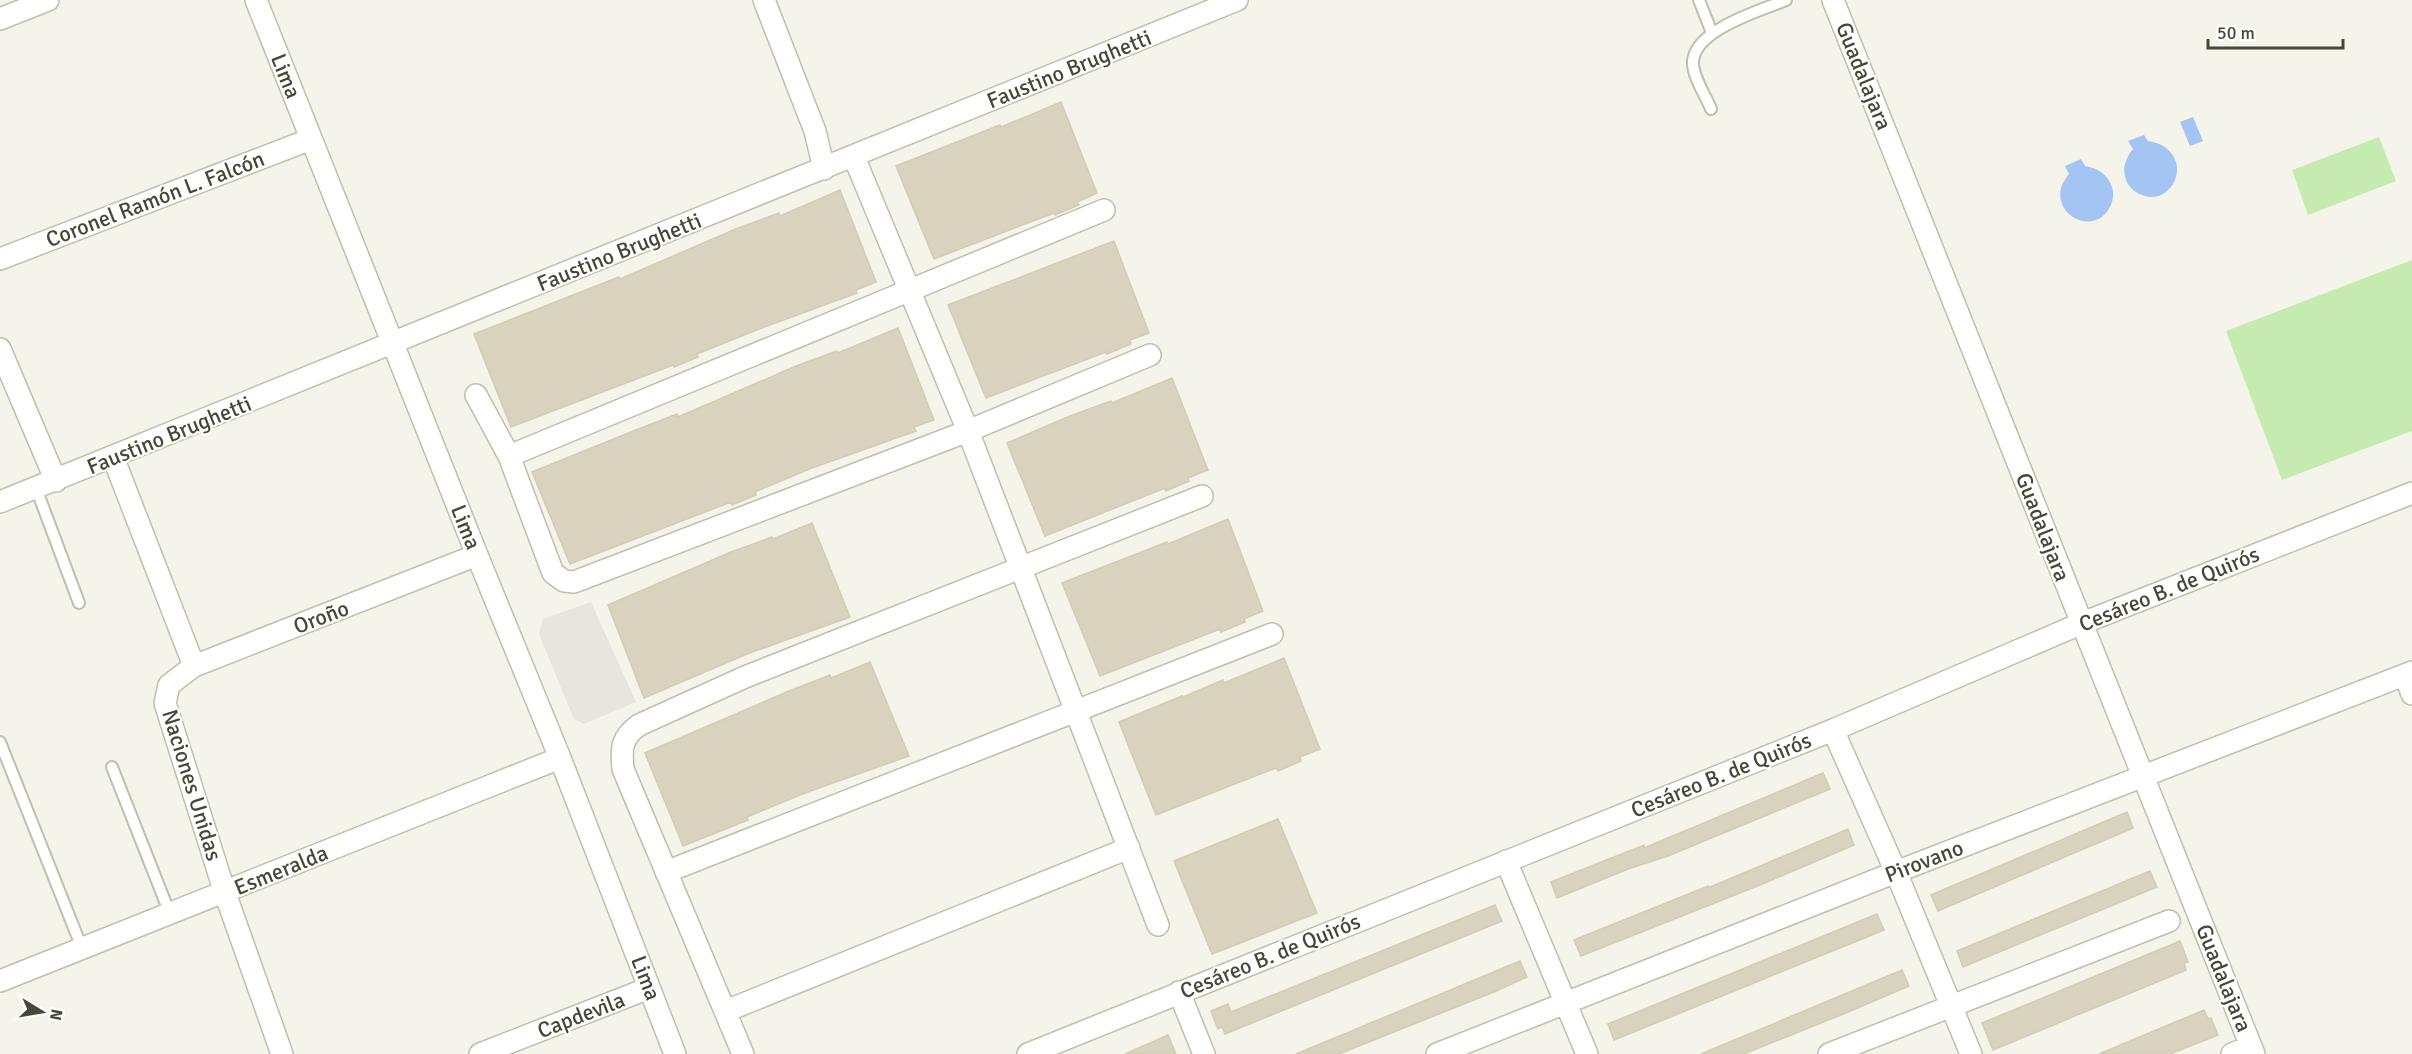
<svg xmlns="http://www.w3.org/2000/svg" width="2412" height="1054" font-family="Signika,sans-serif">
<rect width="100%" height="100%" fill="#f5f4ea"/>
<path fill="#e8e5de" d="M591 602 636 702 584 724 574 719 539 634 543 619Z"/>
<path fill="#c6ebb1" d="M2379 137 2396 181 2308 215 2292 170Z
M2412 260V431L2282 480 2226 331Z"/>
<path fill="#a4c4f4" d="M2193 117 2203 141 2190 146 2180 122Z
M2144 135 2148 141C2161 143 2172 149 2176 162 2178 168 2177 175 2175 180 2158 218 2103 185 2133 149L2128 141Z
M2081 159 2085 166C2097 168 2108 174 2112 187 2114 193 2113 200 2111 205 2094 243 2039 208 2069 174L2065 166Z"/>
<path fill="#d8d3be" stroke="#d3ccb1" stroke-width="1.5" d="M1061 102 1097 193 1077 202 1079 205 1055 215 1054 213 934 259 896 166 1000 125 1001 127Z
M840 190 876 282 856 290 857 293 754 331 697 354 698 357 674 367 673 365 511 427 474 334 619 277 620 279 738 228 779 213 780 216Z
M1114 241 1149 333 1130 340 1131 344 1107 354 1106 352 986 398 948 305Z
M898 328 934 420 914 427 916 431 812 468 755 492 756 495 732 505 731 502 570 564 532 472 636 430 677 414 678 417 796 366 837 351 838 353Z
M1172 378 1208 470 1188 478 1189 481 1166 491 1165 488 1045 536 1007 443 1070 416 1111 401 1112 403Z
M1228 519 1263 611 1244 619 1245 622 1221 632 1220 629 1100 676 1062 583 1167 542 1168 544Z
M812 523 850 617 747 654 644 698 608 605 731 552 772 537 773 539Z
M1284 658 1320 749 1300 757 1301 761 1278 771 1276 768 1156 815 1119 722 1182 696 1183 697 1223 680 1224 683Z
M870 662 909 756 805 793 747 817 748 820 683 846 645 753 789 691 830 675 831 678Z
M1823 773 1830 789 1668 856 1628 869 1557 898 1551 882 1644 845V848Z
M2127 812 2133 828 1938 911 1931 895Z
M1278 819 1317 913 1212 954 1174 861Z
M1848 829 1854 845 1760 885 1581 956 1574 940 1708 886V888Z
M2150 871 2157 887 1963 967 1957 951Z
M1495 905 1502 921 1225 1034 1222 1027 1218 1029 1211 1011 1228 1004 1231 1012Z
M1877 914 1884 930 1614 1040 1608 1024Z
M2180 941 2188 962 2184 963 2186 970 1993 1050 1982 1023Z
M1520 961 1527 977 1494 992 1339 1054H1296Z
M1902 970 1909 986 1841 1015 1744 1054H1701Z
M2204 1010 2208 1019 2211 1018 2218 1035 2170 1054H2099Z
M1168 1035 1176 1054H1125Z"/>
<g fill="none" stroke-linecap="round" stroke-linejoin="round">
<defs>
<path id="lane" d="M1699 0 1712 33
M1711 109C1706 96 1692 76 1693 61 1696 29 1760 11 1786 0
M36 488 79 603
M0 742 82 948
M112 767 170 914"/>
<path id="street" d="M256 0 477 555 560 758 675 1054
M764 0 815 131 824 169
M1833 0 2254 1054
M0 19 48 0
M854 157 968 431 1158 925
M0 259 311 139
M0 349 56 481
M476 395 509 456 553 573 564 581 574 582 968 431 1150 355
M509 456 1104 210
M113 457 194 666
M0 502 1237 0
M2405 675 2412 694
M1833 730 1896 872 1971 1054
M1506 861 1587 1054
M666 872 1272 634
M0 981 560 758
M1179 992 1204 1054
M726 1011 1129 848
M282 1054 225 893 165 703 169 685 194 666 477 555
M480 1054 649 988
M743 1054 623 769C621 748 621 738 639 725L745 677 1202 496
M1028 1054 1833 730 2080 624 2412 493
M1437 1054 1896 872 2412 672
M1829 1054 2169 921
M2232 1054 2251 1046"/>
</defs>
<use href="#lane" stroke="#c2beab" stroke-width="14"/>
<use href="#street" stroke="#c2beab" stroke-width="24"/>
<use href="#lane" stroke="#fff" stroke-width="10"/>
<use href="#street" stroke="#fff" stroke-width="21"/>
</g>
<g text-anchor="middle" dominant-baseline="central" stroke-width="4.5" stroke-linejoin="round" paint-order="stroke">
<g font-size="22" fill="#4a4637" stroke="#fff">
<text transform="translate(1069 69) rotate(-22)">Faustino Brughetti</text>
<text transform="translate(286 76) rotate(68)">Lima</text>
<text transform="translate(1864 76) rotate(68)">Guadalajara</text>
<text transform="translate(155 199) rotate(-21)">Coronel Ramón L. Falcón</text>
<text transform="translate(619 252) rotate(-22)">Faustino Brughetti</text>
<text transform="translate(169 435) rotate(-22)">Faustino Brughetti</text>
<text transform="translate(466 527) rotate(68)">Lima</text>
<text transform="translate(2043 527) rotate(69)">Guadalajara</text>
<text transform="translate(2169 589) rotate(-22)">Cesáreo B. de Quirós</text>
<text transform="translate(321 617) rotate(-21)">Oroño</text>
<text transform="translate(1721 775) rotate(-22)">Cesáreo B. de Quirós</text>
<text transform="translate(192 785) rotate(73)">Naciones Unidas</text>
<text transform="translate(1924 861) rotate(-21)">Pirovano</text>
<text transform="translate(281 870) rotate(-22)">Esmeralda</text>
<text transform="translate(1270 956) rotate(-22)">Cesáreo B. de Quirós</text>
<text transform="translate(646 978) rotate(69)">Lima</text>
<text transform="translate(2224 978) rotate(68)">Guadalajara</text>
<text transform="translate(581 1015) rotate(-21)">Capdevila</text>
</g>
</g>
<g transform="translate(42 1012) rotate(101)" stroke="#ffffff" stroke-width="4.5" paint-order="stroke">
<path d="M0-4.5L10 22L0 15L-10 22Z" fill="#4a4637"/>
<text y="-9" font-size="16" font-weight="bold" text-anchor="middle" fill="#4a4637">N</text>
</g>
<path d="M2208 39v9h135v-9" fill="none" stroke="#4a4637" stroke-width="3"/>
<text x="2217" y="39" font-size="18" fill="#4a4637" stroke="#ffffff" stroke-width="4.5" paint-order="stroke">50 m</text>
</svg>
